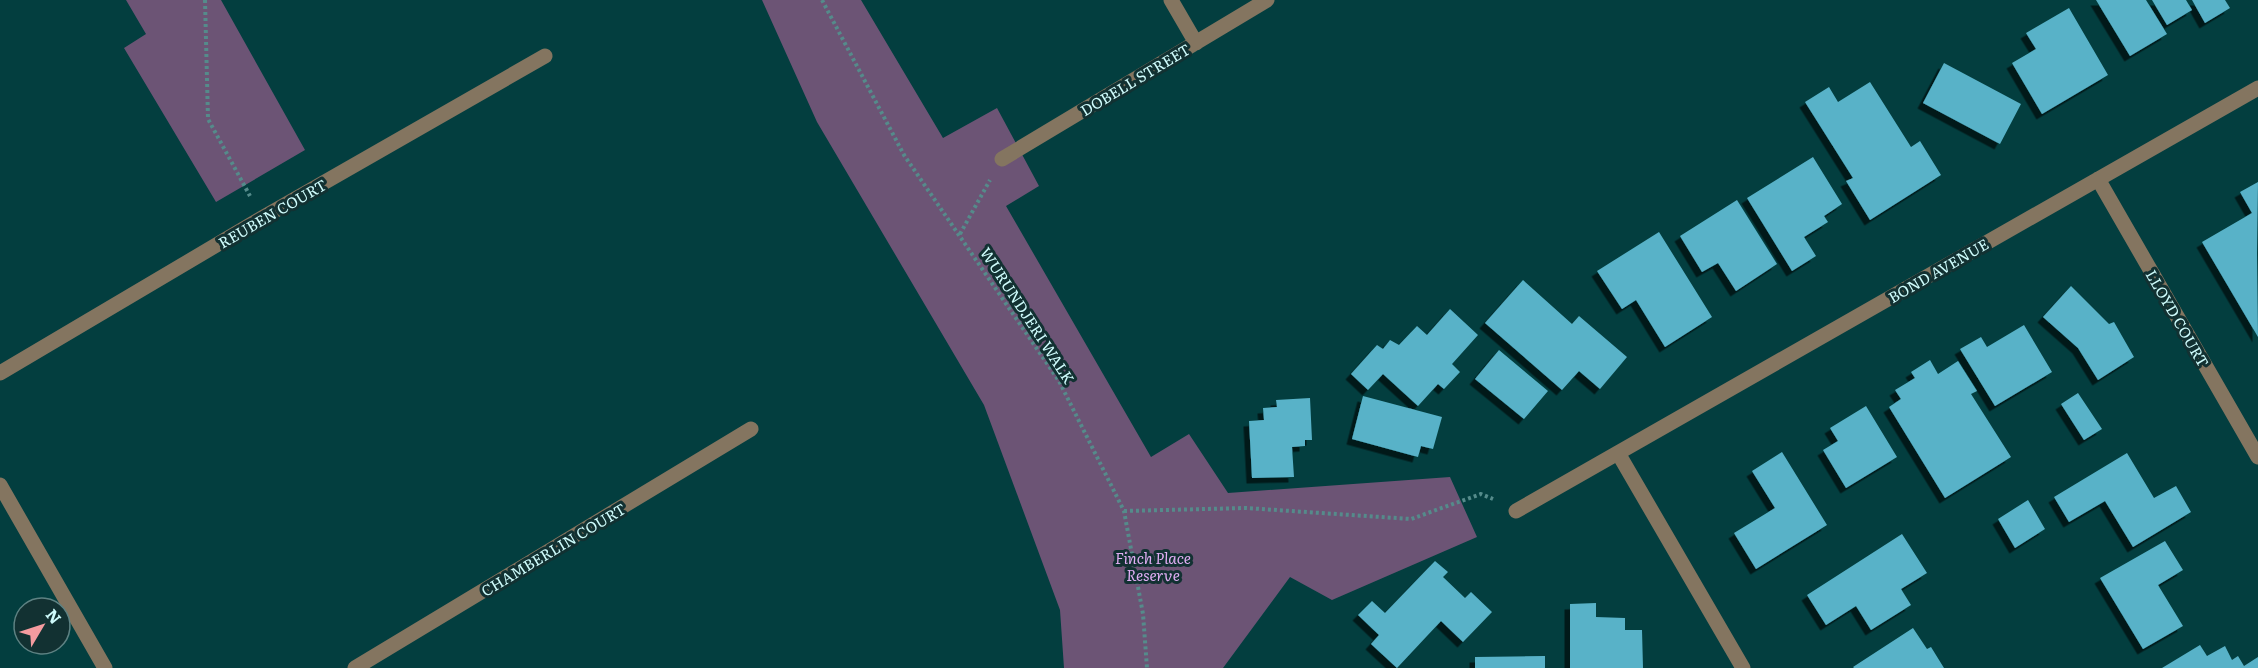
<svg xmlns="http://www.w3.org/2000/svg" width="2258" height="668" font-family="Literata,serif">
<defs>
<filter id="shadow"><feDropShadow dx="-5.5" dy="5.5" stdDeviation="0" flood-color="#0009"/></filter>
</defs>
<rect width="100%" height="100%" fill="#033e3f"/>
<path fill="#6c5475" d="M126 0H221L305 150 216 202 124 48 146 34Z
M762 0H861L943 138 997 108 1039 186 1006 206 1151 457 1189 434 1228 493 1450 477 1477 537 1332 600 1290 577 1223 668H1064L1060 610 984 405 817 122Z"/>
<path fill="#58b2c8" filter="url(#shadow)" d="M2096 0H2146L2167 34 2130 56Z
M2152 0H2186L2192 10 2167 25Z
M2192 0H2225L2230 8 2205 23Z
M2069 8 2108 75 2042 114 2012 63 2036 49 2026 33Z
M1944 63 2021 104 2000 144 1923 103Z
M1870 82 1911 147 1920 141 1941 175 1870 220 1846 181 1853 178 1805 102 1829 87 1838 102Z
M1813 157 1842 204 1824 216 1828 222 1804 237 1816 256 1792 271 1747 198Z
M2258 182 2257 253 2258 337 2202 242 2252 213 2240 192Z
M1737 200 1777 264 1736 291 1718 263 1702 272 1680 236Z
M1659 232 1712 317 1665 347 1636 300 1622 309 1597 271Z
M1523 280 1572 324 1579 316 1627 357 1600 389 1579 371 1562 390 1485 323Z
M2071 286 2109 324 2114 322 2134 357 2098 380 2078 348 2043 317Z
M1450 309 1478 335 1452 364 1460 372 1444 389 1438 384 1418 406 1383 374 1368 390 1351 374 1377 345 1383 349 1390 340 1399 345 1417 326 1427 335Z
M2024 325 2052 372 1995 406 1960 349 1981 337 1987 347Z
M1499 350 1548 391 1524 419 1475 379Z
M1930 360 1938 374 1958 361 1977 391 1971 394 2011 457 1945 498 1889 407 1901 399 1895 390 1915 378 1911 372Z
M2078 393 2102 429 2084 440 2061 404Z
M1363 396 1442 417 1433 449 1421 446 1418 457 1352 439Z
M1310 398 1312 440H1305V446L1292 447 1294 477 1252 478 1249 421 1264 420 1263 408 1277 407 1276 400Z
M1866 406 1897 457 1846 488 1823 450 1838 441 1830 428Z
M1782 452 1827 525 1756 569 1734 533 1775 508 1752 471Z
M2127 453 2154 498 2176 486 2191 512 2133 547 2105 501 2069 522 2054 497Z
M2028 500 2045 529 2015 548 1998 519Z
M1902 534 1927 573 1901 589 1911 605 1871 630 1856 606 1826 625 1807 595Z
M2165 541 2183 570 2158 585 2183 626 2143 649 2100 578Z
M1435 561 1448 572 1443 577 1465 598 1471 592 1492 612 1463 642 1441 621 1397 668 1371 644 1379 635 1358 615 1372 601 1385 613Z
M1596 603V617L1625 618V630H1642L1643 668H1570V604Z
M1913 628 1927 649 1931 647 1944 668H1854L1853 667Z
M2200 645 2207 656 2225 646 2232 660 2238 656 2244 666 2258 657V668H2162Z
M1545 656V668H1475V657Z"/>
<g fill="none" stroke-linecap="round" stroke-linejoin="round">
<path stroke="#558b8b" stroke-width="4" stroke-dasharray="3 3" stroke-linecap="butt" d="M205 0 208 119 250 196
M822 0 904 155 1059 381 1124 511 1143 614 1147 668
M960 234 990 180
M1124 511 1246 508 1411 519 1481 494 1493 499"/>
<path stroke="#847560" stroke-width="15" d="M1171 0 1196 43
M1002 159 1267 0
M2098 179 2258 457
M0 373 262 218 545 56
M1618 453 1743 668
M0 485 105 668
M1516 511 2258 88
M355 668 751 429"/>
</g>
<g text-anchor="middle" dominant-baseline="central" stroke-width="6" stroke-linejoin="round" paint-order="stroke">
<g font-size="15" fill="#cffcfc" stroke="#123132">
<text transform="translate(1135 79) rotate(-31)">DOBELL STREET</text>
<text transform="translate(272 213) rotate(-30)">REUBEN COURT</text>
<text transform="translate(1938 270) rotate(-30)">BOND AVENUE</text>
<text transform="translate(1028 315) rotate(57)">WURUNDJERI WALK</text>
<text transform="translate(2178 318) rotate(60)">LLOYD COURT</text>
<text transform="translate(553 549) rotate(-31)">CHAMBERLIN COURT</text>
</g>
<g font-size="15" font-style="italic" fill="#e2aef5" stroke="#123132">
<text x="1153" y="557">Finch Place<tspan x="1153" dy="17">Reserve</tspan></text>
</g>
</g>
<g transform="translate(42 626) rotate(51)"><circle r="28" fill="#123132" stroke="#5e8283" stroke-width="1.5"/>
<path d="M0-4.5L10 22L0 15L-10 22Z" fill="#f49b9f"/>
<text y="-9" font-size="16" font-weight="bold" text-anchor="middle" fill="#cffcfc">N</text>
</g>
</svg>
